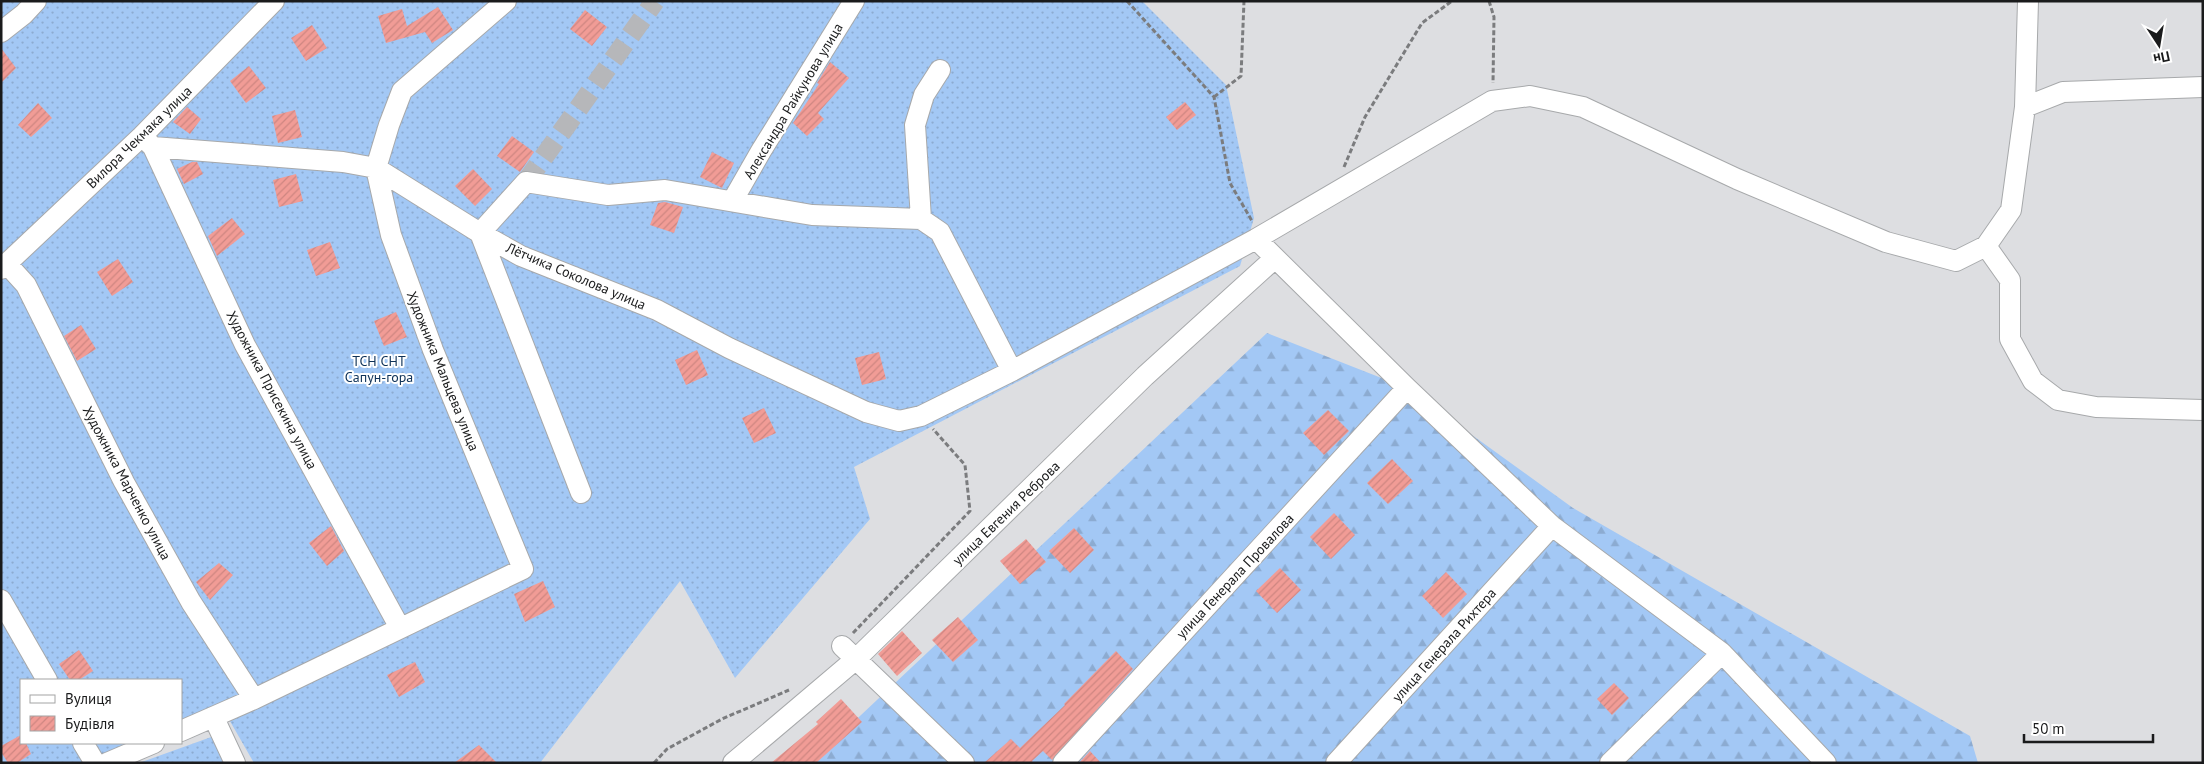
<svg xmlns="http://www.w3.org/2000/svg" width="2204" height="764" font-family="'PT Sans',sans-serif">
<defs>
<pattern id="forest-firs" width="22" height="20" patternUnits="userSpaceOnUse" patternTransform="scale(1.25)"><rect width="22" height="20" fill="#a3c8f5"/><path d="M5 1l3.5 6h-7zM16 11l3.5 6h-7z" fill="#8cabd1"/></pattern>
<pattern id="garden-dots" width="8" height="8" patternUnits="userSpaceOnUse" patternTransform="scale(1.25)"><rect width="8" height="8" fill="#a3c8f5"/><path d="M2 2h.1M6 6h.1" fill="none" stroke="#8cabd1" stroke-width="1.8" stroke-linecap="round"/></pattern>
<pattern id="building-hatch" width="6" height="6" patternUnits="userSpaceOnUse" patternTransform="scale(1.25)"><rect width="6" height="6" fill="#f19c96"/><path d="M-1 1l2-2M0 6l6-6M5 7l2-2" fill="none" stroke="#ce8681"/></pattern>
</defs>
<rect width="100%" height="100%" fill="#dddee1"/>
<path fill="url(#forest-firs)" d="M1267 333 1407 388 1573 508 1970 736 1978 763H810Z"/>
<path fill="url(#garden-dots)" d="M1 1H1142L1226 85 1254 218 1240 266 854 467 870 519 735 678 680 581 540 763H254L227 716 181 732V680H21V743H152L97 763H1Z
M214 736 231 763H139Z"/>
<path fill="url(#building-hatch)" d="M438 7 453 30 432 43 425 32 386 43 378 16 402 9 407 26Z
M585 10 607 27 592 46 570 29Z
M312 25 327 48 306 61 291 38Z
M1 48 16 68 1 83Z
M830 62 849 78 818 113 824 119 807 136 793 123 819 84 817 83Z
M249 66 266 88 246 103 230 81Z
M1185 102 1196 115 1177 130 1166 117Z
M38 103 52 118 31 137 18 125Z
M187 107 201 119 190 134 173 122Z
M295 110 302 137 278 143 272 116Z
M512 136 534 152 520 172 497 156Z
M712 152 734 163 722 188 700 177Z
M192 162H197L203 174 184 184 177 169Z
M473 169 492 189 475 206 455 186Z
M296 174 303 201 279 207 273 180Z
M665 202 683 207 674 233 650 225 658 203Z
M232 218 245 234 217 256 208 236Z
M330 242 340 268 316 276 307 250Z
M118 259 133 282 112 296 97 272Z
M396 312 407 337 384 346 374 321Z
M81 325 96 349 77 361 64 336Z
M697 350 708 375 686 385 675 360Z
M879 352 886 379 862 385 855 358Z
M764 408 776 433 754 443 742 418Z
M1328 410 1349 431 1324 455 1303 433Z
M1392 459 1413 481 1388 504 1367 483Z
M1334 513 1355 535 1331 559 1310 537Z
M331 526 344 551 327 566 309 543Z
M1074 528 1094 550 1070 573 1049 551Z
M1026 539 1046 562 1020 584 1000 561Z
M219 563 233 575 210 600 196 582Z
M1280 568 1301 590 1277 613 1256 591Z
M1446 572 1467 594 1443 618 1422 596Z
M543 581 555 607 525 622 514 594Z
M958 617 978 640 953 662 932 640Z
M902 631 922 653 897 676 878 654Z
M79 650 93 671 79 680H70L59 664Z
M1116 651 1133 669 1052 760 1043 751 1032 761 1033 763H984L1011 739 1020 748 1065 705 1064 704Z
M415 662 425 682 399 697 387 675Z
M1614 683 1629 698 1612 715 1597 699Z
M841 699 862 722 816 763H771L818 724 816 722Z
M21 735V743H26L31 754 17 763H8L1 752V746Z
M479 745 497 763H454Z
M1090 751 1101 763H1079Z"/>
<g fill="none" stroke-linecap="round" stroke-linejoin="round">
<path stroke="#b6b7ba" stroke-width="20" stroke-dasharray="20 10" stroke-linecap="butt" d="M526 182 655 1"/>
<defs>
<path id="minor" d="M1 32 24 14 36 1
M2025 107 2063 92 2203 87
M142 136 153 147 343 162 376 168 480 233 521 256 657 310 729 348 866 412 899 421 921 416 1012 371 1256 239 1492 101 1530 96 1583 107 1737 179 1886 242 1956 261 1986 246 2011 210 2025 107 2028 1
M153 147 245 345 400 628
M733 200 761 151 854 1
M921 219 915 125 924 95 940 70
M1256 239 1407 388 1552 526 1722 653 1610 763
M1986 246 2010 280V339L2033 381 2058 400 2096 407 2203 410
M7 264 26 285 124 482 191 602 254 699
M1 269 142 136 274 1
M581 493 480 233 526 182 608 195 665 190 812 215 921 219 940 232 1012 371
M1 600 47 680
M842 646 964 763
M1722 653 1826 763
M214 718 235 763
M181 731 254 699 523 569 433 350 391 235 376 168 389 125 402 91 506 1
M83 743 95 763
M107 763 154 743
M733 763 856 659 1145 376 1275 258
M1063 763 1407 388
M1336 763 1552 526"/>
</defs>
<use href="#minor" stroke="#a7a9ab" stroke-width="22"/>
<path stroke="#7b7c7e" stroke-width="3" stroke-dasharray="5 2.5" stroke-linecap="butt" d="M1127 1 1214 97 1230 183 1252 221
M1489 1 1494 17 1493 83
M1214 97 1241 76 1244 1
M1344 167 1365 117 1422 23 1452 1
M853 633 970 511 965 465 933 429
M654 763 667 749 722 719 789 690"/>
<use href="#minor" stroke="#fff" stroke-width="20"/>
</g>
<g text-anchor="middle" dominant-baseline="central" stroke-width="4" stroke-linejoin="round" paint-order="stroke">
<g font-size="14" fill="#1a1b1c" stroke="#fff">
<text transform="translate(793 101) rotate(-59)">Александра Райкунова улица</text>
<text transform="translate(139 137) rotate(-44)">Вилора Чекмака улица</text>
<text transform="translate(576 276) rotate(23)">Лётчика Соколова улица</text>
<text transform="translate(443 371) rotate(68)">Художника Мальцева улица</text>
<text transform="translate(272 390) rotate(62)">Художника Присекина улица</text>
<text transform="translate(127 483) rotate(62)">Художника Марченко улица</text>
<text transform="translate(1006 513) rotate(-44)">улица Евгения Реброва</text>
<text transform="translate(1235 576) rotate(-47)">улица Генерала Провалова</text>
<text transform="translate(1444 645) rotate(-48)">улица Генерала Рихтера</text>
</g>
<g font-size="14" fill="#0f3258" stroke="#fff">
<text x="379" y="361">ТСН СНТ<tspan x="379" dy="16">Сапун-гора</tspan></text>
</g>
</g>
<rect width="2204" height="764" fill="none" stroke="#1a1b1c" stroke-width="5"/>
<rect x="20" y="679" width="162" height="65" fill="#ffffff" stroke="#a3a4a4"/>
<rect x="30" y="695" width="25" height="8" fill="#ffffff" stroke="#a3a4a4"/>
<text x="65" y="704" font-size="15" fill="#1a1b1c">Вулиця</text>
<rect x="30" y="716" width="25" height="15" fill="url(#building-hatch)" stroke="#a3a4a4"/>
<text x="65" y="729" font-size="15" fill="#1a1b1c">Будівля</text>
<g transform="translate(2159 45) rotate(168)" stroke="#ffffff" stroke-width="4" paint-order="stroke">
<path d="M0-4L9 19L0 12L-9 19Z" fill="#1a1b1c"/>
<text y="-8" font-size="14" font-weight="bold" text-anchor="middle" fill="#1a1b1c">Пн</text>
</g>
<path d="M2024 734v8h129v-8" fill="none" stroke="#1a1b1c" stroke-width="2.5"/>
<text x="2032" y="734" font-size="15" fill="#1a1b1c" stroke="#ffffff" stroke-width="4" paint-order="stroke">50 m</text>
</svg>
